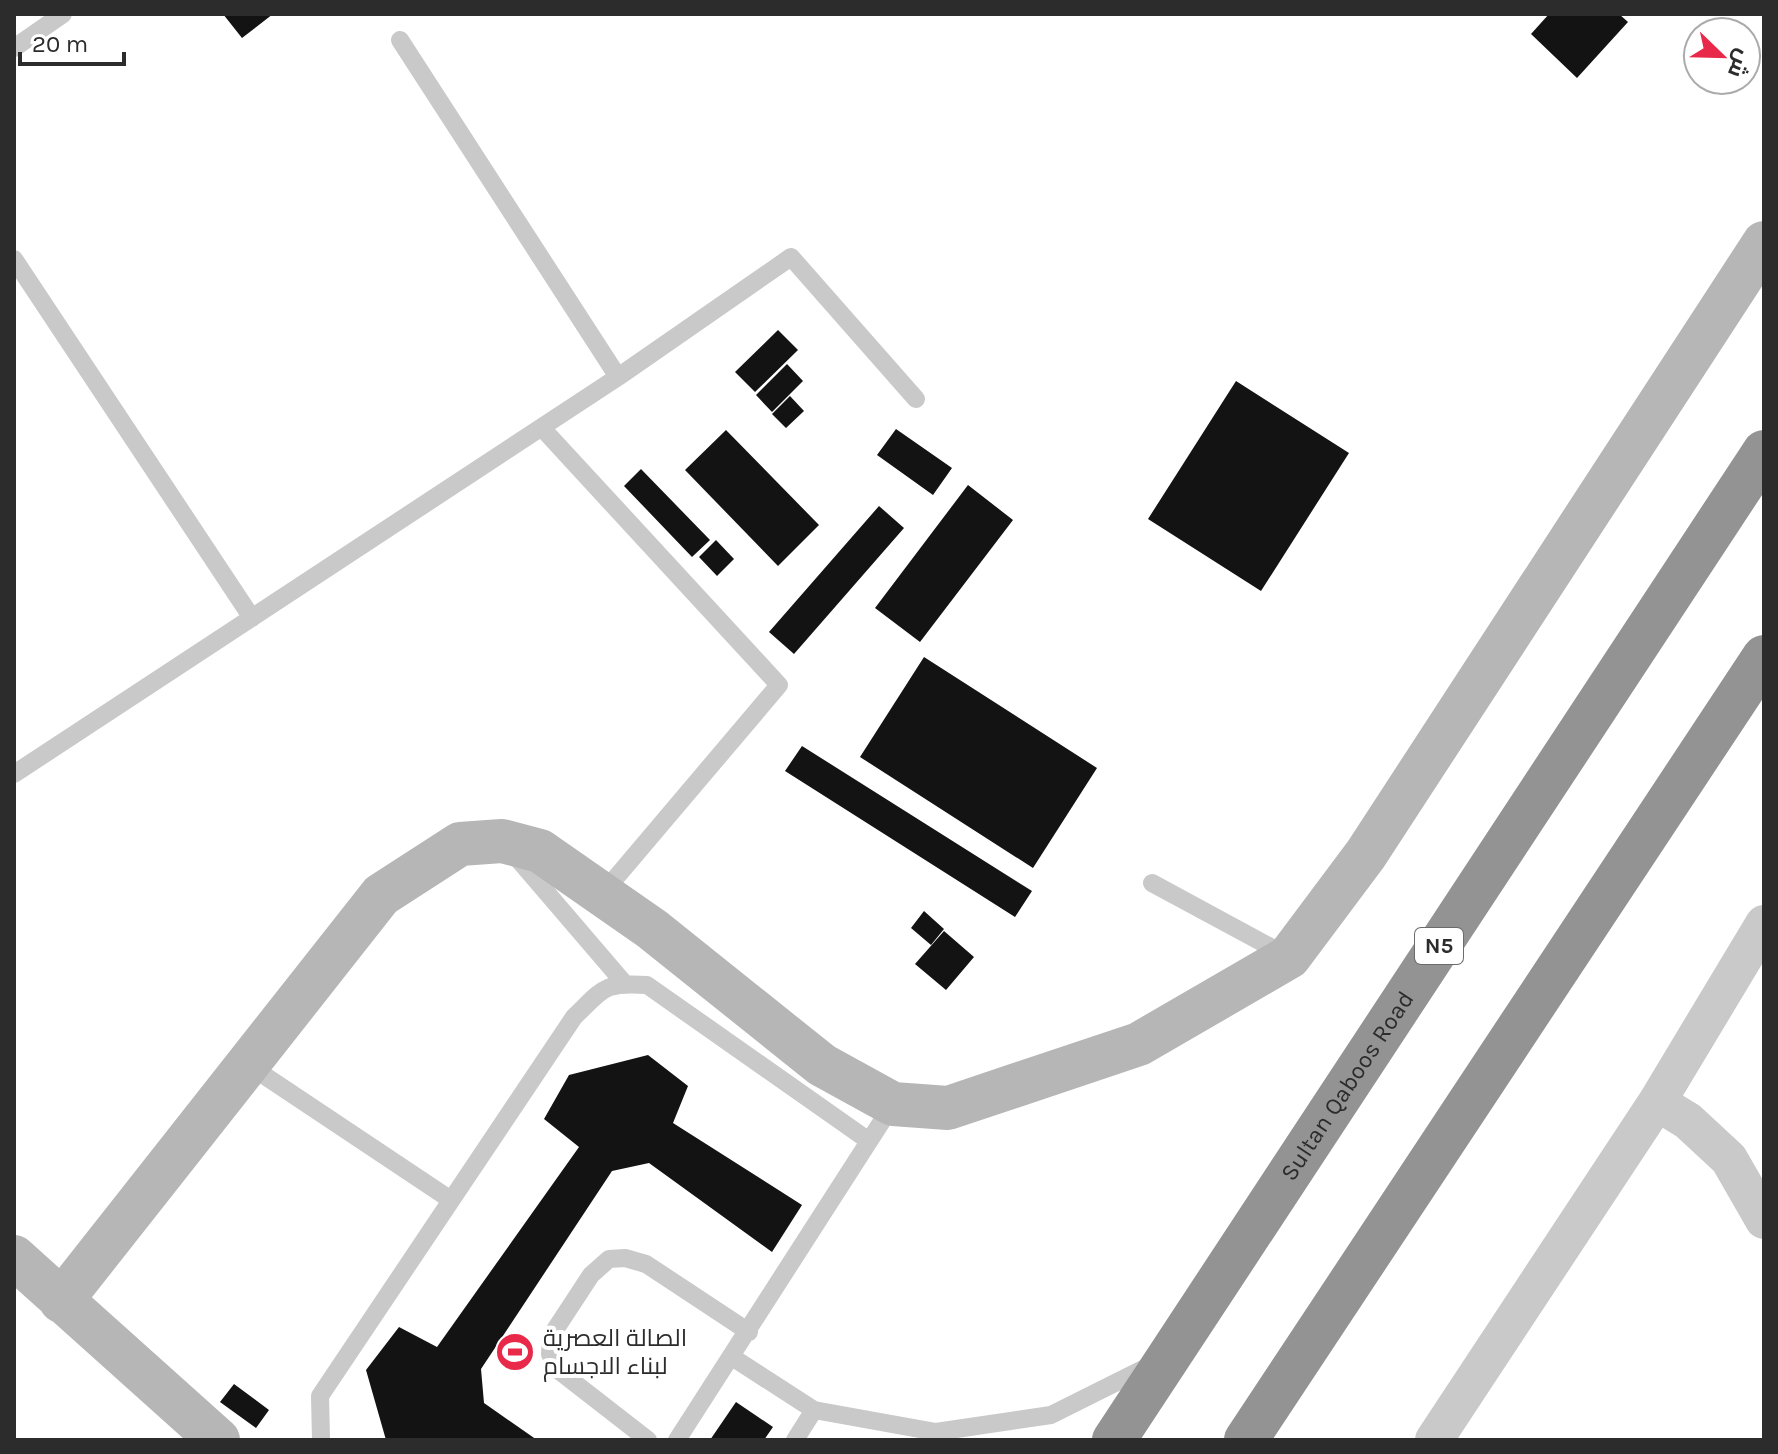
<svg xmlns="http://www.w3.org/2000/svg" width="1778" height="1454" font-family="Karla,Cairo,sans-serif">
<rect width="100%" height="100%" fill="#fff"/>
<path fill="#131313" d="M223 14H273L242 38Z
M1549 14H1619L1628 22 1577 78 1531 34Z
M778 330 798 350 755 392 735 372Z
M787 364 803 381 772 412 756 395Z
M1236 381 1349 453 1261 591 1148 519Z
M790 396 804 411 786 428 772 414Z
M896 429 952 468 933 495 877 455Z
M726 430 819 525 778 566 685 470Z
M641 469 710 540 692 557 624 486Z
M968 485 1013 520 920 642 875 608Z
M879 506 904 528 794 654 769 632Z
M716 540 734 559 717 576 699 557Z
M924 657 1097 768 1033 868 860 757Z
M802 746 1032 891 1015 917 785 771Z
M924 911 944 929 931 945 911 928Z
M944 931 974 957 946 990 915 964Z
M648 1055 688 1086 673 1123 802 1205 772 1252 649 1163 612 1171 481 1369 484 1403 537 1440H386L366 1370 399 1327 437 1347 579 1147 544 1119 569 1075Z
M234 1384 269 1410 256 1428 220 1402Z
M736 1402 773 1427 764 1440H710Z"/>
<g fill="none" stroke-linecap="round" stroke-linejoin="round">
<path stroke="#c9c9c9" stroke-width="18" d="M400 40 618 377
M14 48 63 14
M14 259 252 618
M542 428 779 685 602 894
M14 774 618 377 791 257 916 399
M512 852 625 984
M1152 883 1287 956
M247 1064 451 1200
M732 1357 814 1410 936 1432 1051 1415 1151 1365
M321 1440 320 1396 574 1017C604 988 604 982 647 985L869 1141
M648 1440 558 1370 550 1354 551 1336 591 1275 609 1259 625 1258 646 1264 749 1332
M677 1440 893 1104
M795 1440 814 1410"/>
<path stroke="#c9c9c9" stroke-width="38" d="M1657 1102 1688 1121 1729 1159 1764 1220
M1434 1440 1657 1102 1764 924"/>
<path stroke="#b6b6b6" stroke-width="44" d="M14 1257 218 1440
M61 1301 381 895 460 844 502 841 540 851 652 929 822 1065 893 1104 948 1108 1139 1044 1289 957 1366 854 1764 243"/>
<g stroke="#939393" stroke-width="44">
<path id="s1" d="M1114 1440 1764 452"/>
<path d="M1246 1440 1764 657"/>
</g>
</g>
<defs>
<symbol id="stadium-disc" viewBox="-11 -11 22 22"><circle r="9.5" fill="#e9294a" stroke="#fff"/><path d="M0-5a6.5 5 0 1 0 0 10a6.5 5 0 1 0 0-10ZM-3.5-1.8h7v3.6h-7Z" fill="#fff"/></symbol>
</defs>
<g fill-rule="evenodd">
<use href="#stadium-disc" x="493" y="1330" width="44" height="44"/>
</g>
<g text-anchor="middle" dominant-baseline="central" stroke-width="8" stroke-linejoin="round" paint-order="stroke">
<rect fill="#fff" stroke="#6b6b6b" stroke-width="2" x="1415" y="928" width="48" height="36" rx="6"/>
<g font-size="22" font-weight="bold" fill="#2c2c2c">
<text x="1439" y="946">N5</text>
</g>
<g font-size="24" fill="#2c2c2c" stroke="#fff">
<text stroke="none"><textPath href="#s1" startOffset="424">Sultan Qaboos Road</textPath></text>
</g>
<g font-size="24" fill="#2c2c2c" stroke="#fff" text-anchor="start">
<text x="543" y="1338">الصالة العصرية<tspan x="543" dy="28">لبناء الاجسام</tspan></text>
</g>
</g>
<rect width="1778" height="1454" fill="none" stroke="#2c2c2c" stroke-width="32"/>
<g transform="translate(1722 56) rotate(113)"><circle r="38" fill="#ffffff" stroke="#ababab" stroke-width="2"/>
<path d="M0-6L14 30L0 20L-14 30Z" fill="#e9294a"/>
<text y="-12" font-size="22" font-weight="bold" text-anchor="middle" fill="#2c2c2c">ش</text>
</g>
<path d="M20 52v12h104v-12" fill="none" stroke="#2c2c2c" stroke-width="4"/>
<text x="32" y="52" font-size="24" fill="#2c2c2c" stroke="#ffffff" stroke-width="6" paint-order="stroke">20 m</text>
</svg>
